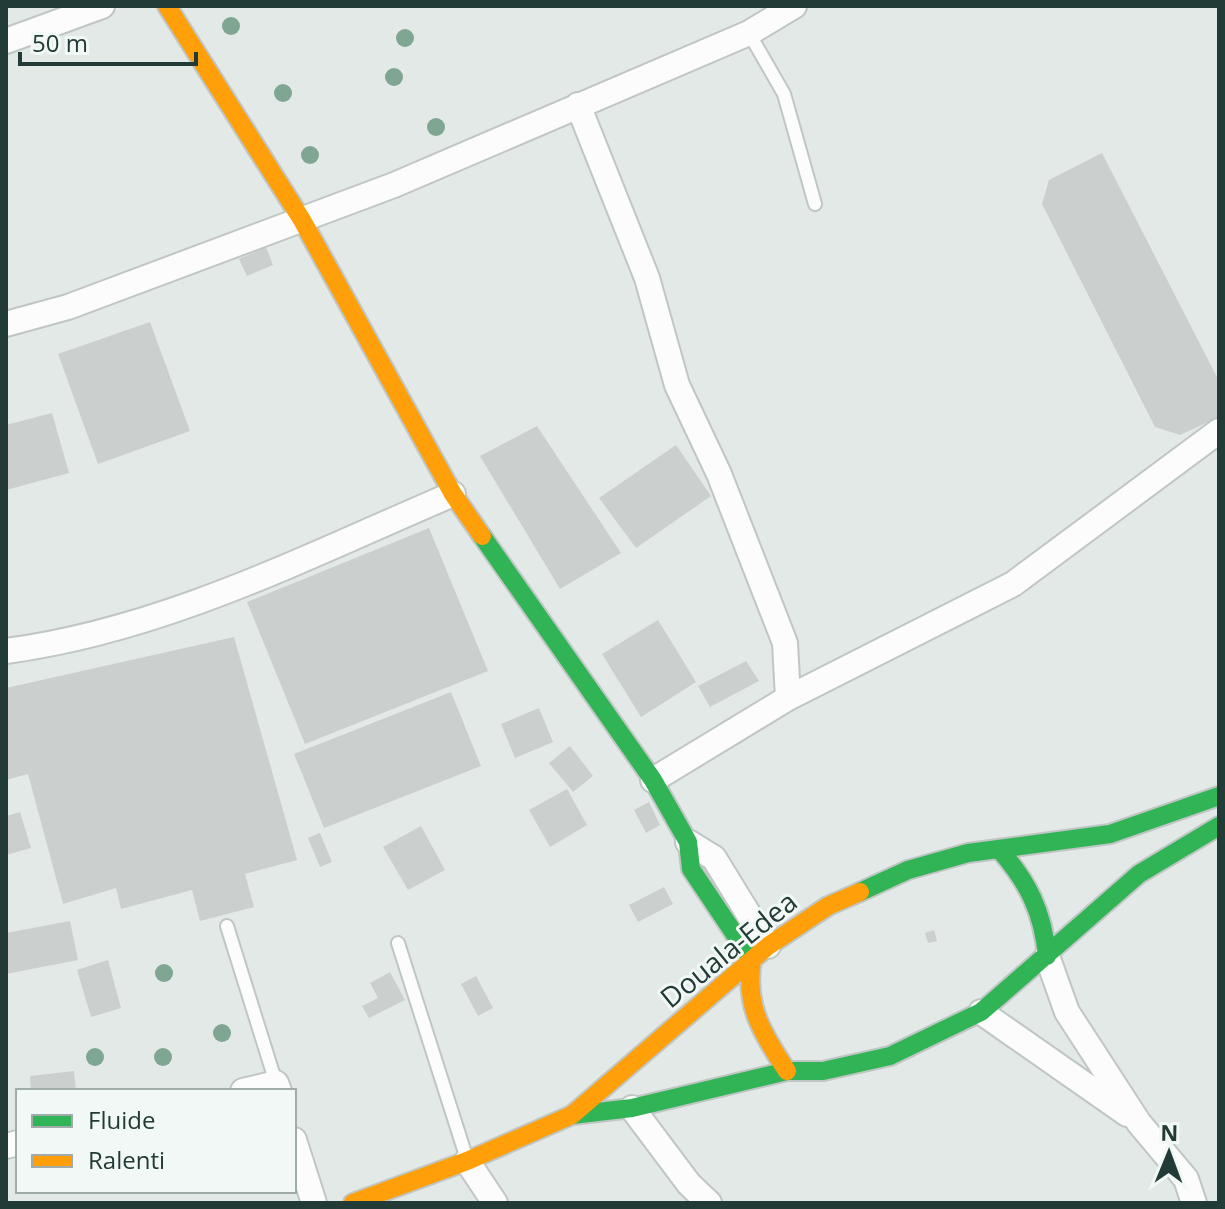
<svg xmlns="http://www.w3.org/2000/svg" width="1225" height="1209" font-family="'Open Sans',sans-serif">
<rect width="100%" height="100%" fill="#e3e9e7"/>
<path fill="#cbd0ce" d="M1102 153 1219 381V417L1180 435 1155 427 1042 204 1049 180Z
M266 247 273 265 247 276 239 259Z
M150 322 190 431 98 464 58 354Z
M52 413 69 473 6 490V425Z
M537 426 621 553 560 589 480 456Z
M676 445 711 496 636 548 599 498Z
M429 528 488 671 305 744 247 602Z
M658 620 696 682 641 717 602 654Z
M234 637 297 860 245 874 254 907 200 921 192 890 121 909 116 888 63 904 28 774 6 780V688Z
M746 661 759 681 710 707 698 686Z
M451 692 481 766 324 828 294 754Z
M539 708 553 742 515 758 501 724Z
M570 746 593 776 573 792 549 763Z
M567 789 587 825 550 847 529 810Z
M649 802 660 825 646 833 634 810Z
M20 812 31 848 6 855V816Z
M421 826 445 870 408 890 383 847Z
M320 833 332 862 320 867 308 838Z
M664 887 673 904 638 922 629 905Z
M70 921 78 960 6 974V933Z
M934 930 937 941 928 943 925 933Z
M108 960 121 1008 91 1017 77 970Z
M390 972 405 1000 369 1018 362 1006 378 998 370 983Z
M476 976 493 1008 478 1016 461 984Z
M74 1071 76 1091H31L30 1076Z"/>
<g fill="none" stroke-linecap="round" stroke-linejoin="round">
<defs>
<path id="lane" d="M749 33 784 94 815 204
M227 926 276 1083
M398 943 465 1153"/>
<path id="street" d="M6 41 102 6
M578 105 647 278 677 385 719 474 785 643 788 698
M6 324 68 307 394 185 749 33 794 6
M6 651C164 630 308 556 453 494
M653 780 788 698 1013 584 1219 431
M688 842 714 858 768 946
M1047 956 1067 1012 1139 1123 1186 1179 1194 1203
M981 1012 1127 1114
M243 1091 276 1083 279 1091
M632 1108 689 1184 709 1203
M294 1140 314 1203
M6 1146 18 1143
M467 1161 495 1203"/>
<path id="fast" d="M482 536 653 780 688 842 691 869 752 960
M999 849C1028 882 1043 912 1047 956
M860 892 908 870 968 853 1110 834 1219 796
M572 1115 632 1108 787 1071H823L890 1056 981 1012 1139 874 1219 826"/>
<path id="slow" d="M167 6 302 220 453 494 482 536
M752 960C744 1005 763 1035 787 1071
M353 1203 467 1161 572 1115 768 946 828 906 860 892"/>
</defs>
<use href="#lane" stroke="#c0c6c4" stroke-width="16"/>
<use href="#street" stroke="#c0c6c4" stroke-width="28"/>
<use href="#fast" stroke="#bfc6c4" stroke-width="22"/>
<use href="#slow" stroke="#bfc6c4" stroke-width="22"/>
<use href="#lane" stroke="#fbfcfb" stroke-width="12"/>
<use href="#street" stroke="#fbfcfb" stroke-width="24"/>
<use href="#fast" stroke="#30b455" stroke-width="18"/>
<use href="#slow" stroke="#ff9f0a" stroke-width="18"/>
</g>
<g fill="#7fa692">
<circle cx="231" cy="26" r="9"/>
<circle cx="405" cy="38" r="9"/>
<circle cx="394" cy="77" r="9"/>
<circle cx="283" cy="93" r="9"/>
<circle cx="436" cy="127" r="9"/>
<circle cx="310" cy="155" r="9"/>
<circle cx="164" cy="973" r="9"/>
<circle cx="222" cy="1033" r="9"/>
<circle cx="95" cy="1057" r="9"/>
<circle cx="163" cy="1057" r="9"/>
</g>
<g text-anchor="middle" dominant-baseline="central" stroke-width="6" stroke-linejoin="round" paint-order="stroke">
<g font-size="28" fill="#223b36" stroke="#f2f8f5">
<text transform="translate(728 949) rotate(-39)">Douala-Edea</text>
</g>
</g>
<rect width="1225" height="1209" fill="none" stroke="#223b36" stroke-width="16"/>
<rect x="16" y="1089" width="280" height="104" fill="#f2f8f5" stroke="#9faca9" stroke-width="2"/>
<rect x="32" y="1115" width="40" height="12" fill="#30b455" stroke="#9faca9" stroke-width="2"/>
<text x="88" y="1129" font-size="24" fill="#223b36">Fluide</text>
<rect x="32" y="1155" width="40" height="12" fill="#ff9f0a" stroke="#9faca9" stroke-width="2"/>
<text x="88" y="1169" font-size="24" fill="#223b36">Ralenti</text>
<g transform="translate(1169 1153) rotate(1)" stroke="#f2f8f5" stroke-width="6" paint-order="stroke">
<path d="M0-6L14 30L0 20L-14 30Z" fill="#223b36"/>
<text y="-12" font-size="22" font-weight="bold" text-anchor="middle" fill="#223b36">N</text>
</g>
<path d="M20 52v12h176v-12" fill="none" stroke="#223b36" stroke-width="4"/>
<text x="32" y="52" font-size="24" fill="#223b36" stroke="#f2f8f5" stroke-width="6" paint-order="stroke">50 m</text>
</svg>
